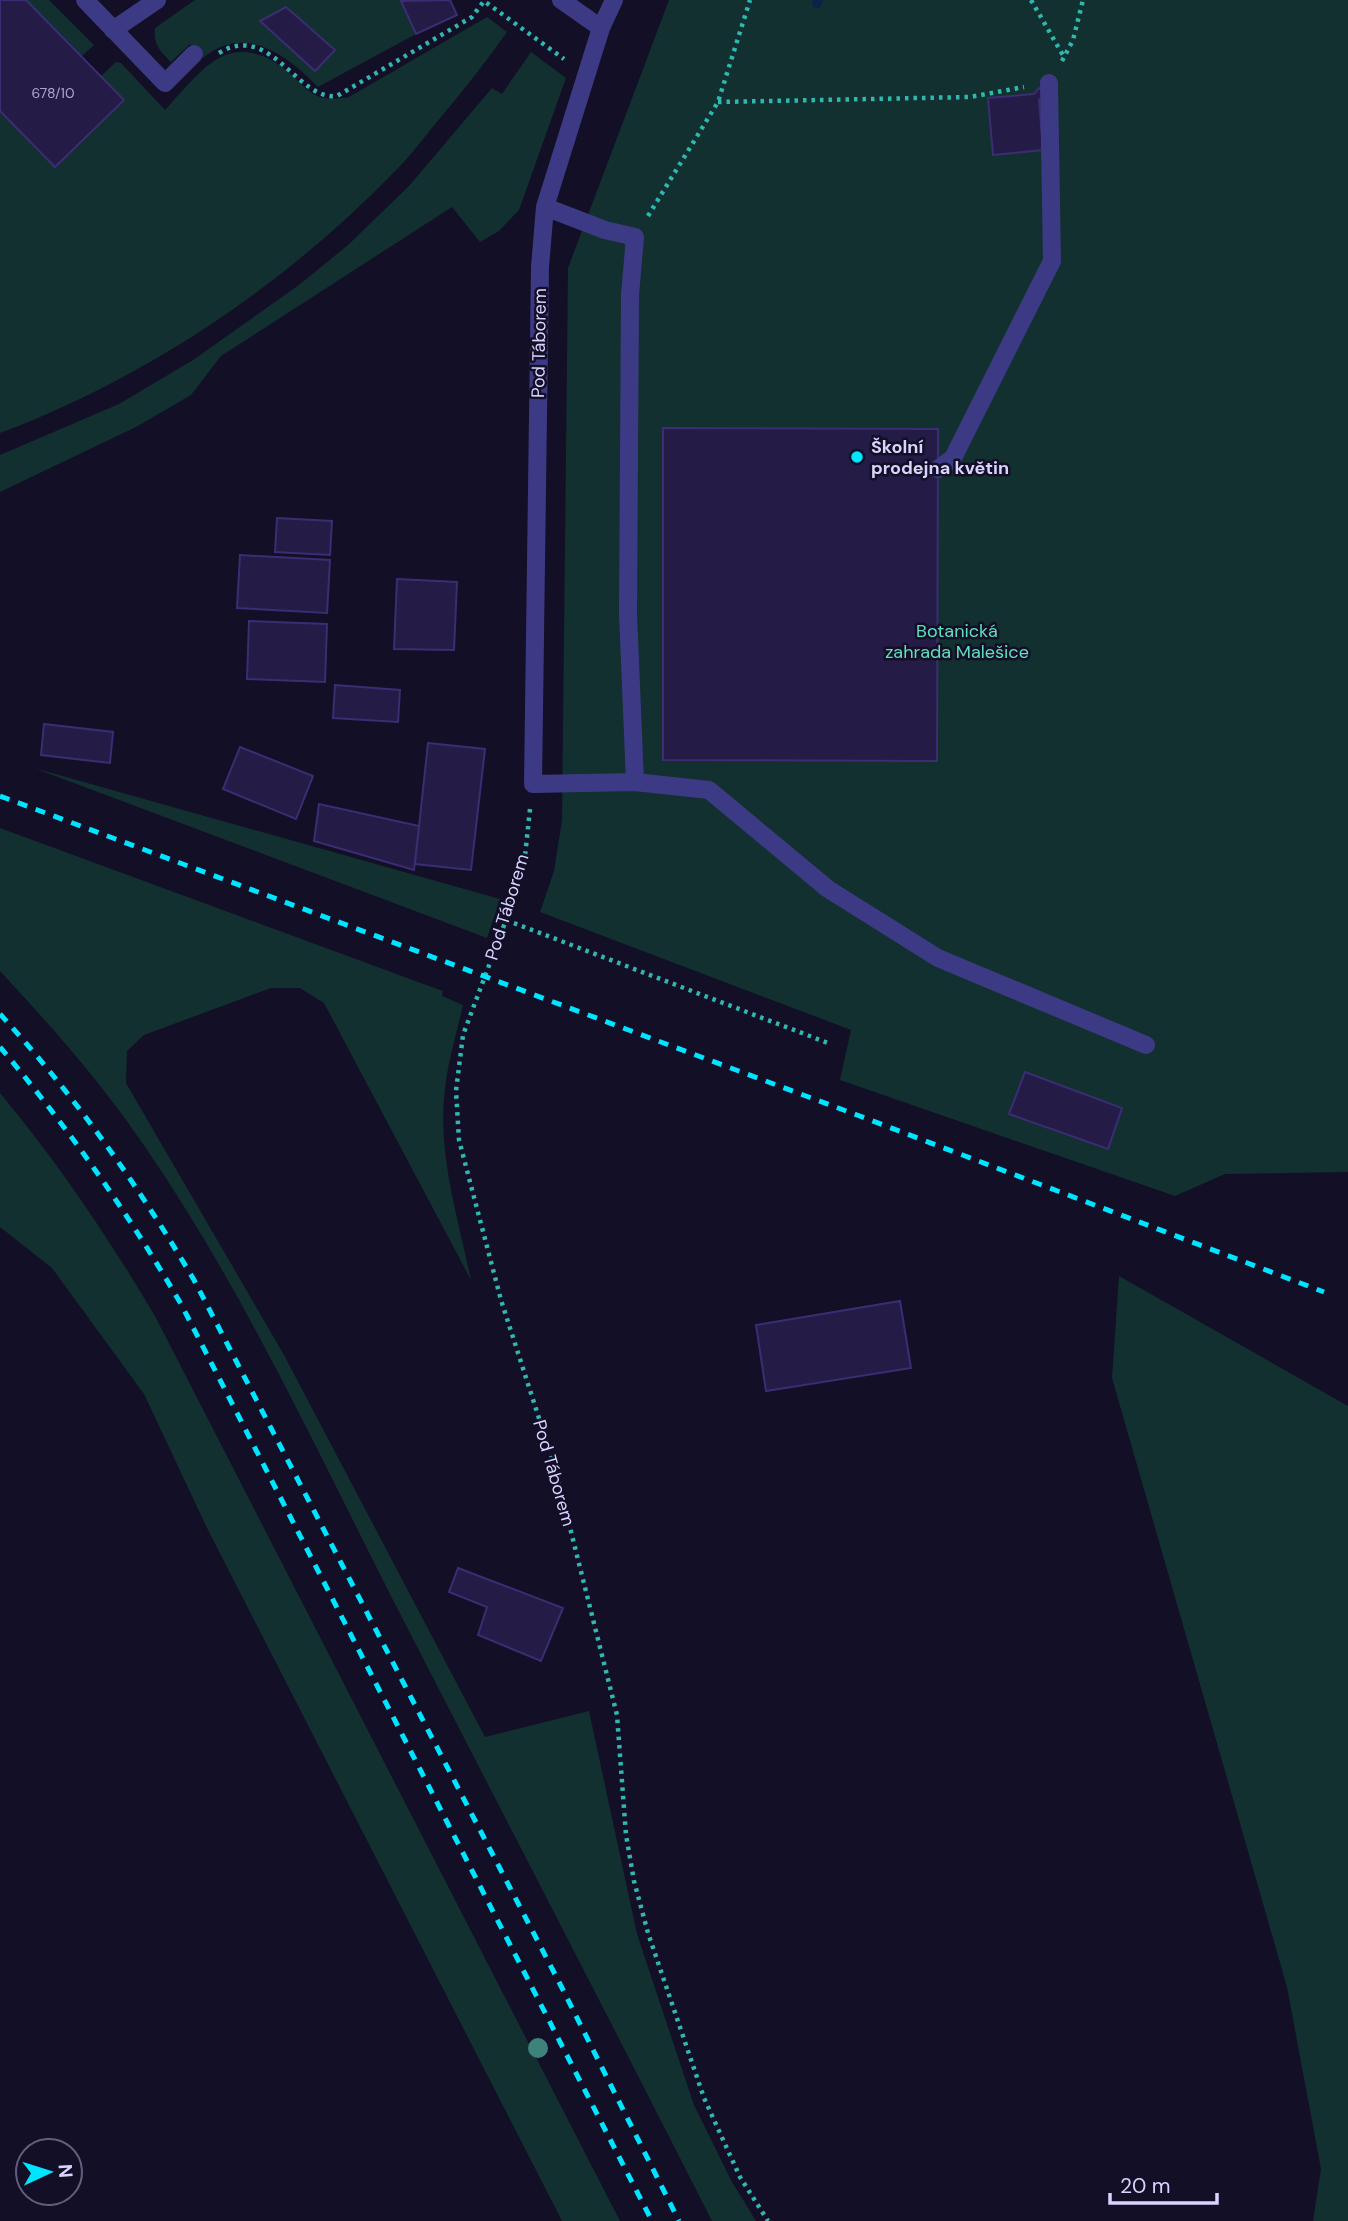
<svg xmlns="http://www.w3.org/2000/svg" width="1348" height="2221" font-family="'DM Sans',sans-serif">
<rect width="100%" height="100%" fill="#130f26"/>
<path fill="#12302f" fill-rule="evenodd" d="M25 0H49L94 45 81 57Z
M195 0H402L416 34 318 87C287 55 245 23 203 58L190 44 171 62C160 51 153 44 155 28ZM286 7 335 50 315 70 261 22Z
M669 0H1348V1172L1225 1174 1175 1196 840 1080 851 1030 540 912 554 871 562 820 568 268Z
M487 17 507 32C483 66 458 97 431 129 419 144 407 160 393 173 286 284 145 379 0 433V111L100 77 116 62 121 63 165 110C180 94 200 68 219 58 243 45 269 55 288 72 298 80 305 90 317 96 327 100 338 99 349 97Z
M531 52 566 78 519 210 499 231 480 242 452 207 221 356 191 395 136 427 0 492V455L119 404 193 360 299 285 348 245 409 186 492 88 502 94Z
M34 768 500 899 487 938Z
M0 828 429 986 443 991 442 996 463 1005C457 1032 448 1061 445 1089 437 1152 458 1218 471 1280L324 1003 300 988H271L144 1035 127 1051 126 1083 284 1355 485 1737 589 1711 637 1934 694 2105 732 2182 756 2221H712C607 2014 500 1808 394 1602 315 1447 242 1287 143 1144 101 1082 51 1026 0 971Z
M0 1093C59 1164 109 1238 156 1318L620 2221H562L207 1528 144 1394 52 1268 0 1227Z
M1119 1276 1348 1406V2221H1313L1321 2169 1287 1987 1112 1378Z"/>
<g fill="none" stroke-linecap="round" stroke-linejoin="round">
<path stroke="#0c2248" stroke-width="10" d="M817 3 818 0"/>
</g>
<path fill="#241b47" stroke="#3b2d73" stroke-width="2" d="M0 0H26L124 100 55 167 0 111Z
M450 0 457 15 416 34 401 1Z
M286 7 335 50 315 71 260 21Z
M1039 88 1045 94 1039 100 1043 150 993 155 988 98 1034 94Z
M663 428 938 429 937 761 663 760Z
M277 518 332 521 330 555 275 552Z
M240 555 330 560 327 613 237 608Z
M397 579 457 582 454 650 394 649Z
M249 621 327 624 325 682 247 679Z
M335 685 400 690 398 722 333 718Z
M44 724 113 732 110 763 41 755Z
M428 743 485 749 471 870 415 864Z
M240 747 313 776 296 819 223 789Z
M319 804 419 826 414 870 314 841Z
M1025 1072 1122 1108 1108 1149 1009 1114Z
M900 1301 911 1368 766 1391 756 1325Z
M458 1568 563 1608 541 1661 478 1635 487 1607 449 1592Z"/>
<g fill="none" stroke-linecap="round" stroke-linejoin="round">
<path stroke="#2fb8b0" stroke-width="4.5" stroke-dasharray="3.5 5" stroke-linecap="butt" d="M1031 0 1064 57
M219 53C271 21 297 101 337 96L472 17 484 1 564 59
M1062 61 1073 40 1083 0
M718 102 970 97 1024 87
M648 216 718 102 750 0
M530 809 525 856 506 920 463 1035 456 1091 459 1140 501 1300 555 1468 617 1715 626 1835 634 1881 648 1933 704 2098 740 2177 768 2221
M506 920 828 1043"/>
<path stroke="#3d3a85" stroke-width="18" d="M85 0 165 83 194 54
M561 0 601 28
M113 30 157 0
M545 207 605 230 635 237 630 295 628 614 635 782 533 784 540 267 545 207 601 28 614 0
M938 469 953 458 1052 261 1049 83
M635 782 709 790 828 889 938 958 1146 1045"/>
<path stroke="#00e5ff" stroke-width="5" stroke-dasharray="10 9" stroke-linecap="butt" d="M0 796 857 1115 1324 1292
M0 1014C75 1096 138 1185 194 1280L559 1982 679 2221
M0 1047C70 1130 126 1210 181 1304L652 2221"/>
</g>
<circle fill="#3d827b" cx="538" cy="2048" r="10"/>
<circle fill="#00e5ff" stroke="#130f26" stroke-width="2.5" cx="857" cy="457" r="7"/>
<g text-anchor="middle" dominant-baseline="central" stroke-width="5" stroke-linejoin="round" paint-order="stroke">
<g font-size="14" fill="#aca6d1">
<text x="53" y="93">678/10</text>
</g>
<g font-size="18" fill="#d9d4ff" stroke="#130f26">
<text transform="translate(539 343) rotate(-89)">Pod Táborem</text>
<text transform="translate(507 907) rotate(-73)">Pod Táborem</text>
<text transform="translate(554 1473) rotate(74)">Pod Táborem</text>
</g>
<g font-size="18" font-weight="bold" fill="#d9d4ff" stroke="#130f26" text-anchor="start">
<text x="871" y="447">Školní<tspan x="871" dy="21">prodejna květin</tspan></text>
</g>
<g font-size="18" fill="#5fe0c0" stroke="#130f26">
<text x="957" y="631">Botanická<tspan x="957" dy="21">zahrada Malešice</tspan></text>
</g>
</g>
<g transform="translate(49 2172) rotate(86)"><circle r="33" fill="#130f26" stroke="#625e7d" stroke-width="2"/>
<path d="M0-5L12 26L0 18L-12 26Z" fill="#00e5ff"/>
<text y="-10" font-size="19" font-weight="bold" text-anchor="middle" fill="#d9d4ff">N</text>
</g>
<path d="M1110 2193v10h107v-10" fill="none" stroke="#d9d4ff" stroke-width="3.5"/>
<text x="1120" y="2193" font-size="21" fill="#d9d4ff" stroke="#130f26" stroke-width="5" paint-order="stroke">20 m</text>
</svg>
